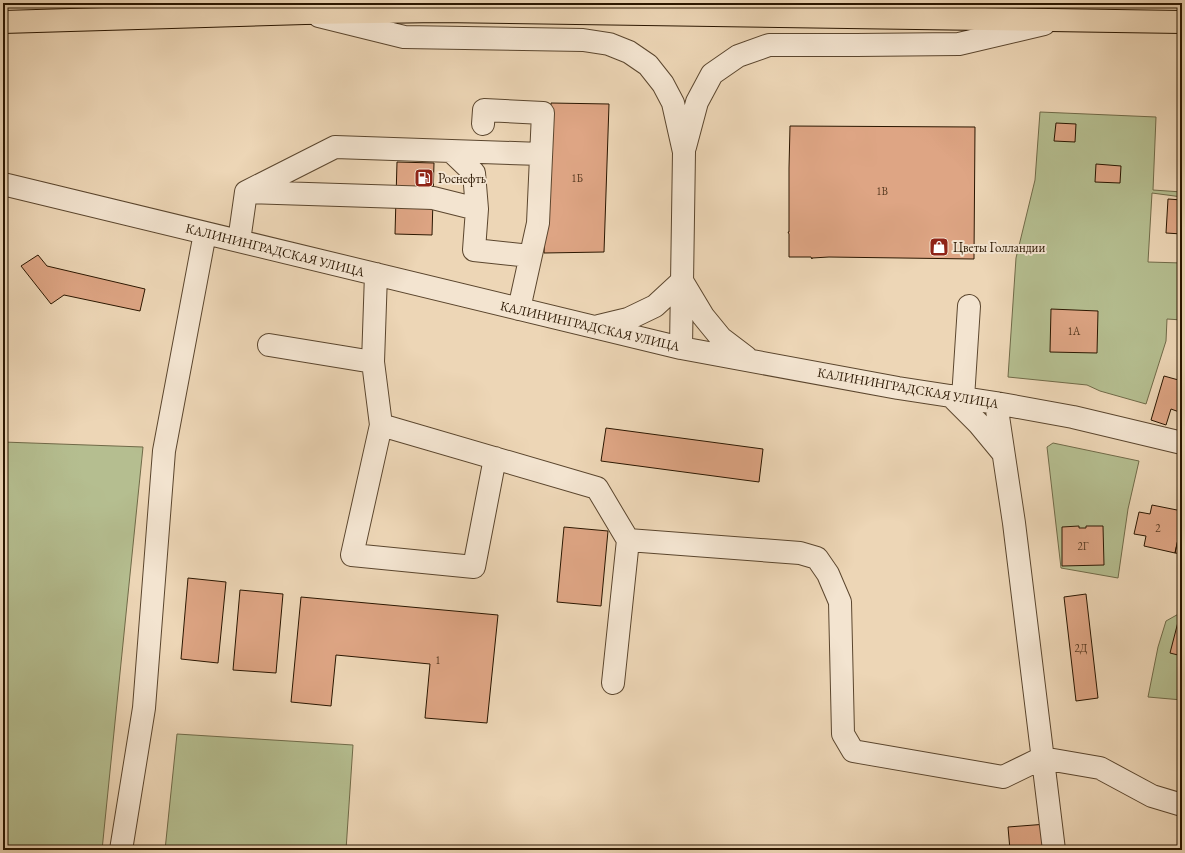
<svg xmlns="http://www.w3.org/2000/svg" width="1185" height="853" font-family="'EB Garamond',serif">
<rect width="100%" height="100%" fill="#edd6b6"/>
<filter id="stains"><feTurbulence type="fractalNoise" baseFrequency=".005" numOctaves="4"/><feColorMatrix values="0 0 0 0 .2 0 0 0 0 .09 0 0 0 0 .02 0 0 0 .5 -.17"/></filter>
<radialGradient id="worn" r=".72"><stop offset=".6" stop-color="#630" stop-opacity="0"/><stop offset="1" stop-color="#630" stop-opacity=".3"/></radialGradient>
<path fill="#b5be90" stroke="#706a48" d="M1040 112 1156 117 1153 190 1182 192V197L1152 193 1148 262 1182 263V320L1167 319 1166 341 1146 404 1100 391 1087 385 1008 377 1016 258 1035 180Z
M3 442 143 447 102 850H3Z
M1053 443 1139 461 1128 509 1118 578 1061 568 1047 447Z
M1182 612V700L1148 697 1158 647 1166 621Z
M177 734 353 745 346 850H165Z"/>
<path fill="#dea584" stroke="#2a1600" d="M551 103 609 104 604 252 544 253Z
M1056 123 1076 124 1075 142 1054 141Z
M790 126 975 127 974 259 829 257 812 258V259L811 257H789V234L788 232H789V168Z
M397 162 434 163 432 235 395 234Z
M1096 164 1121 166 1120 183 1095 182Z
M1168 199 1182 200V234L1166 233Z
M38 255 47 266 145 289 140 311 64 295 51 304 21 266Z
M1051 309 1098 311 1097 353 1050 352Z
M1164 376 1182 381V413L1171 409 1166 425 1151 420Z
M606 428 763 449 759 482 601 461Z
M1152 505 1182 511V521L1175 553 1144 546 1146 536 1134 534 1139 512 1150 514Z
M1182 521V554L1175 553Z
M1079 526V528H1086V526H1103L1104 565 1062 566V527Z
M564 527 608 531 601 606 557 602Z
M188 578 226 582 218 663 181 659Z
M240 590 283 594 276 673 233 670Z
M1086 594 1098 698 1076 701 1064 597Z
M301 597 498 615 487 723 425 718 430 664 336 655 331 706 291 702Z
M1178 622 1182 623V656L1170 653Z
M1047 824 1049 850H1010L1008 827Z"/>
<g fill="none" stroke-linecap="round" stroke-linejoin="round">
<defs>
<path id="minor" d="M319 16 404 37 583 40 609 44 629 52 648 65 663 84 673 103 684 152 681 348
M483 124 484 110 543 113 538 223 519 309
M685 147 697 102 712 74 738 56 769 45H856L959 44 1044 24
M451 151 474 173 477 209 474 250 530 256
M3 184 681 348 898 388 996 403 1073 417 1182 443
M246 192 335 147 541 154
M249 192 433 198 477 209
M239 241 246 192
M376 274 373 362 381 425 597 488 628 540 800 553 817 558 828 574 840 602 843 734 853 751 1003 777 1042 758 1100 768 1152 796 1182 805
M599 326 628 319 655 306 682 281 703 316 721 338 746 357
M269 345 373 362
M951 396 979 424 1003 453
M963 398 969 306
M996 403 1014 523 1054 850
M381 425 352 555 474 567 495 458
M613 683 628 540
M121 850 144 708 164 451 205 233"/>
<path id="highway" d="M3 22 305 13 440 11 1182 22"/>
</defs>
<use href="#minor" stroke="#5b462e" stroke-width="24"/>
<use href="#highway" stroke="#2a1600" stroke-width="24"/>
<use href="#minor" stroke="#f3e4d0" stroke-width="22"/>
<use href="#highway" stroke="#edd6b6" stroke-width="22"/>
</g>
<defs>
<symbol id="fuel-square" viewBox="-11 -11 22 22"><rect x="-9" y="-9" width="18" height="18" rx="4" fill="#8f2418" stroke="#f3e4d0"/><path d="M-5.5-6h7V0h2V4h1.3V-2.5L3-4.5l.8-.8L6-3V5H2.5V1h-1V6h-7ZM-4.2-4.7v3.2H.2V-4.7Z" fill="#fff"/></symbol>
<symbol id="shop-square" viewBox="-11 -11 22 22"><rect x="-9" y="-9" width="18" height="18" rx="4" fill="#8f2418" stroke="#f3e4d0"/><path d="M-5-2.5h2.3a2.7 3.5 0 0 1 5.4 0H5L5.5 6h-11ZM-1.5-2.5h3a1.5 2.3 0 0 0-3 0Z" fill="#fff"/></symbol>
</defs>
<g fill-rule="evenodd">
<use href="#fuel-square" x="413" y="167" width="22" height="22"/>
<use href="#shop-square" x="928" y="236" width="22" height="22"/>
</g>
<g text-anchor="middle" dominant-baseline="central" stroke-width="4" stroke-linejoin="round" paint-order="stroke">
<g font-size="11" fill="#573a21">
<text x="577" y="178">1Б</text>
<text x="882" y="191">1В</text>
<text x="1074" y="331">1А</text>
<text x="1158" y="528">2</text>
<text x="1083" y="546">2Г</text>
<text x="1081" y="648">2Д</text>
<text x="438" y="660">1</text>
</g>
<g font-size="13" fill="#2a1600" stroke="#f3e4d0" text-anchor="start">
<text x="438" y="178">Роснефть</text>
<text x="953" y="247">Цветы Голландии</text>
</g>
<g font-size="13" fill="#2a1600" stroke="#f3e4d0">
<text transform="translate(275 250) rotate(14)">КАЛИНИНГРАДСКАЯ УЛИЦА</text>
<text transform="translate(590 326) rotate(13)">КАЛИНИНГРАДСКАЯ УЛИЦА</text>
<text transform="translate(908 388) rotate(10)">КАЛИНИНГРАДСКАЯ УЛИЦА</text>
</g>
</g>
<rect width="1185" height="853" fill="none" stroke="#edd6b6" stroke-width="16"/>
<rect x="4" y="4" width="1177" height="845" fill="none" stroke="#2a1600" stroke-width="2"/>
<rect x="8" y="8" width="1169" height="837" fill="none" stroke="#2a1600"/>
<rect width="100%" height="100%" filter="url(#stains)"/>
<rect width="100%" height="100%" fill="url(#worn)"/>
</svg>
